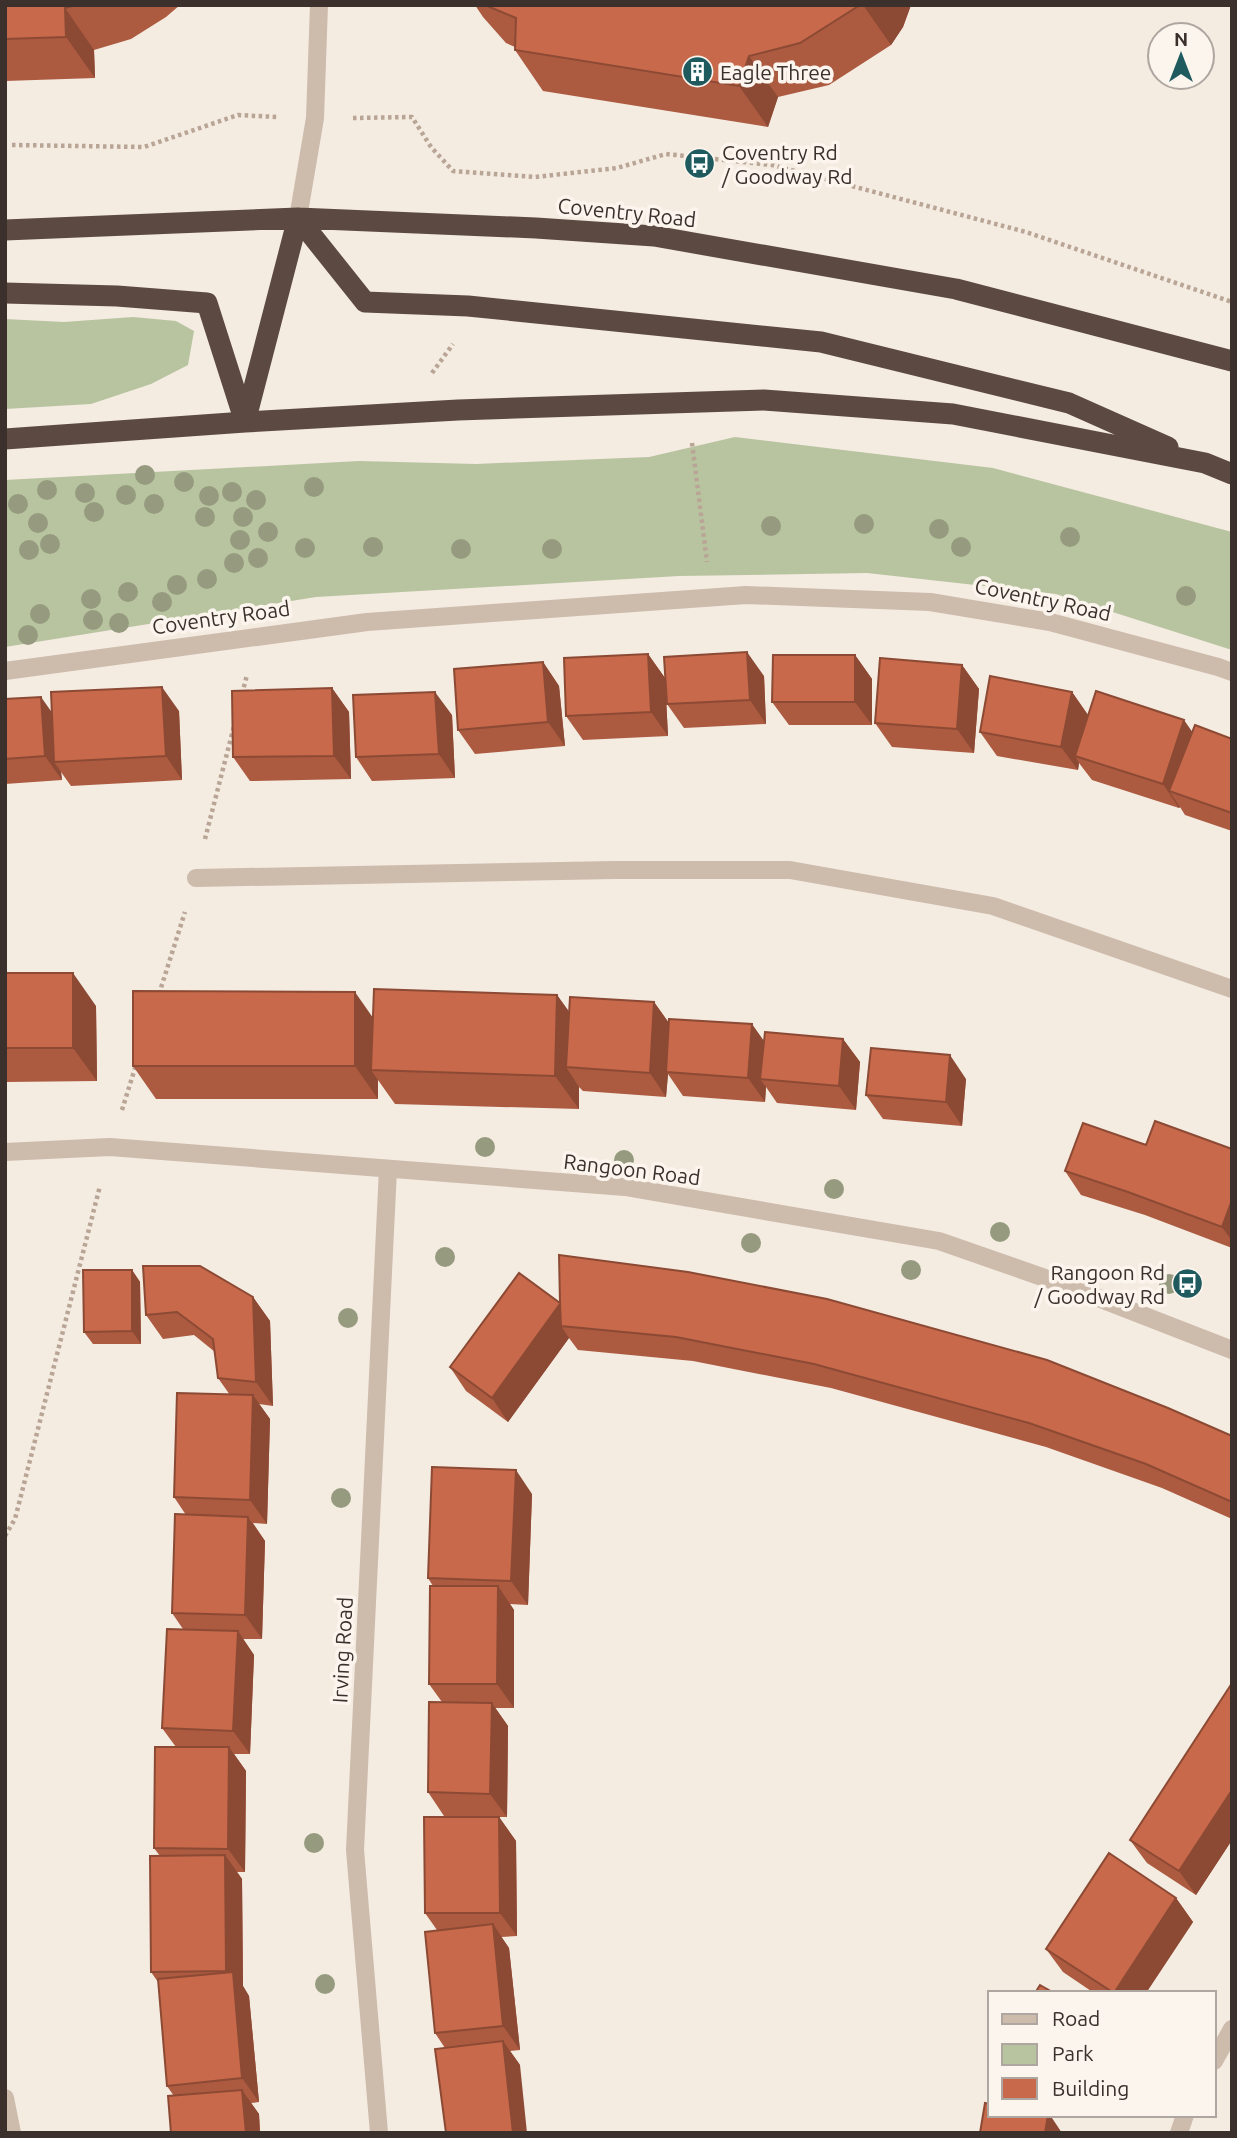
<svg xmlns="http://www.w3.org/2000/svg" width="1237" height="2138" font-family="Ubuntu,sans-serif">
<rect width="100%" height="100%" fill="#f4ebe1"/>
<path fill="#b8c4a0" d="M133 317 176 321 194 331 188 365 151 384 91 404 5 409V319L64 322Z
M735 437 993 468 1232 532V650L1056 594 867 573 679 576 316 597 5 647V480L359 461 476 464 649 457Z"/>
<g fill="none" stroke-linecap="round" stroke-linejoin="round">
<path stroke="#b9a596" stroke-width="4.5" stroke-dasharray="3.5 3.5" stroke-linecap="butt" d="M353 118 412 117 431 147 453 171 535 177 617 168 666 154 772 165 1026 232 1232 302
M12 145 144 147 238 115 277 117
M432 373 453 344
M692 443 707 562
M242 694 247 675
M205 839 234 726
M159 994 185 912
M122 1110 136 1065
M5 1536 15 1519 100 1186"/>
<path stroke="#cdbbac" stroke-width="18" d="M298 218 315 118 319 5
M5 671 367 622 746 595 930 602 1050 622 1218 667 1232 672
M196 878 614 870H790L993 906 1232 989
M5 1152 110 1147 625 1187 939 1241 1065 1285 1232 1350
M1214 2061 1232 2029
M5 2098 12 2133
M379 2133 355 1850 388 1169
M1179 2133 1185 2115"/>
<path stroke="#5c4a42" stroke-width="21" d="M298 218 365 302 468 306 821 342 1069 403 1168 447
M5 230 298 218 536 228 654 236 956 289 1232 361
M5 293 117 296 207 303 245 422
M245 422 298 218
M5 439 245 422 458 410 764 400 953 414 1205 463 1232 474"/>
</g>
<g fill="#969b7f">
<circle cx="145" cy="475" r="10"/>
<circle cx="184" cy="482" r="10"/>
<circle cx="314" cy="487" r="10"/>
<circle cx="47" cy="490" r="10"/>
<circle cx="232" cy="492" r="10"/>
<circle cx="85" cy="493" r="10"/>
<circle cx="126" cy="495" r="10"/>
<circle cx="209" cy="496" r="10"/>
<circle cx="256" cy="500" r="10"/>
<circle cx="18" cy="504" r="10"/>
<circle cx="154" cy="504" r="10"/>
<circle cx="94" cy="512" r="10"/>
<circle cx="205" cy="517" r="10"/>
<circle cx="243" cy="517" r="10"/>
<circle cx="38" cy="523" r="10"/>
<circle cx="864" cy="524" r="10"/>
<circle cx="771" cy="526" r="10"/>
<circle cx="939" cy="529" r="10"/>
<circle cx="268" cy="532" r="10"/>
<circle cx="1070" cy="537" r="10"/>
<circle cx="240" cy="540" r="10"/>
<circle cx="50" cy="544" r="10"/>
<circle cx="373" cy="547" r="10"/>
<circle cx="961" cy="547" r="10"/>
<circle cx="305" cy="548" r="10"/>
<circle cx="461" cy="549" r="10"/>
<circle cx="552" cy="549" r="10"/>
<circle cx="29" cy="550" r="10"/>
<circle cx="258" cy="558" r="10"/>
<circle cx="234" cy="563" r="10"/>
<circle cx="207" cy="579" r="10"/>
<circle cx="177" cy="585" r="10"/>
<circle cx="128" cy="592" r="10"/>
<circle cx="1186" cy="596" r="10"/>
<circle cx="91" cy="599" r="10"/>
<circle cx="162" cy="602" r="10"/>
<circle cx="40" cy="614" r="10"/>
<circle cx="93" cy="620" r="10"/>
<circle cx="119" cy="623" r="10"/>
<circle cx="28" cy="635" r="10"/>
<circle cx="485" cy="1147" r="10"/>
<circle cx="624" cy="1160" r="10"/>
<circle cx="834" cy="1189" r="10"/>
<circle cx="1000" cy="1232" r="10"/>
<circle cx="751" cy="1243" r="10"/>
<circle cx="445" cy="1257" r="10"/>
<circle cx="911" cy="1270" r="10"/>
<circle cx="1169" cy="1284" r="10"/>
<circle cx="348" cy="1318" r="10"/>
<circle cx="341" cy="1498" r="10"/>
<circle cx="314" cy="1843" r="10"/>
<circle cx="325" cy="1984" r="10"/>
</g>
<path fill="#ac5a40" d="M5 5H180L166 17 131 39 94 50 95 78 5 81Z
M475 5H911L903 27 891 45 829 85 778 97 768 127 543 91 515 50V47L506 43 483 17Z
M648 654 665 678 668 736 583 740 566 716Z
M855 655 872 679V725H789L772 702Z
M543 662 559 686 565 746 475 754 458 730Z
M962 665 979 689 974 753 892 747 875 723Z
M764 676 766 724 684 728 667 704Z
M332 688 349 712 351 779 250 781 233 757Z
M1072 692 1088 715 1232 739V831L1185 815 1180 807 1179 808 1092 780 1079 763 1078 770 997 756 980 732Z
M5 699 51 712 179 711 182 780 71 786 61 772 62 780 5 784Z
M452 715 455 778 372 781 356 757Z
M5 973 96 1006 97 1081 5 1082Z
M557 995 569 1012 654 1002 669 1023 764 1041 843 1039 860 1062 856 1110 777 1103 766 1087 765 1102 683 1096 668 1074 666 1097 583 1091 579 1087V1109L395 1104 378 1080V1099H156L133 1066 373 1018Z
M966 1079 962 1126 883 1119 866 1095Z
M1146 1145 1232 1149V1248L1145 1215 1081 1195 1065 1171Z
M132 1270 140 1282 141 1344H93L84 1332Z
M253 1297 270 1321 273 1406 259 1404 270 1419 267 1524 253 1523 265 1541 262 1639H243L254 1655 250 1754H234L246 1771 245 1872H237L242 1879 243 1986 249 1996 259 2102 251 2103 259 2114 260 2133H171L174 2096 167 2086 158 1982 151 1972 160 1856 154 1848 176 1747 162 1728 183 1629 172 1613 186 1515 174 1497 230 1395 218 1378 215 1352 194 1335 163 1339 146 1315Z
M560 1303 1232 1436V1519L1162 1488 1046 1447 831 1388 693 1361 578 1350 569 1338 508 1422 466 1391 450 1367Z
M532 1494 528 1605 510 1604 514 1610V1708H495L508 1726 507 1817H499L516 1841 517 1936 501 1937 509 1948 520 2050 510 2051 520 2065 445 2048 435 2033 437 1930 425 1913 492 1817 444 1816 428 1792 442 1702 429 1684 433 1586 428 1578Z
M1232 1683V1840L1196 1895 1147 1863 1130 1840Z
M1176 1898 1193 1922 1146 1993H1094L1063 1972 1046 1949Z"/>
<path fill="#8c4a34" d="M863 5H911L903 27 891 45Z
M65 8 94 50 95 78 66 37Z
M749 56 778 97 768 127 739 86Z
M747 652 764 676 766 724 750 700Z
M648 654 665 678 668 736 651 712Z
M855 655 872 679V725L855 702Z
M543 662 559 686 565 746 548 722Z
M962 665 979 689 974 753 957 729Z
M162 687 179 711 182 780 166 756Z
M332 688 349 712 351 779 334 756Z
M435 692 452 715 455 778 439 754Z
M1072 692 1088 715 1075 756 1079 763 1078 770 1061 747Z
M41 697 58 721 54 762 61 772 62 780 45 756Z
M1184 720 1200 743 1169 791 1180 807 1179 808 1163 784Z
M73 973 96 1006 97 1081 73 1048Z
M355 992 378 1025 371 1070 378 1080V1099L355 1066Z
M557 995 581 1028 566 1067 579 1087V1109L555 1076Z
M654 1002 671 1026 666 1072 668 1074 666 1097 650 1073Z
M752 1024 769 1048 760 1079 766 1087 765 1102 748 1078Z
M843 1039 860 1062 856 1110 839 1086Z
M950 1055 966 1079 962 1126 946 1102Z
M1232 1200V1241L1222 1227Z
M132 1270 140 1282 141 1344 132 1331Z
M253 1297 270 1321 273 1406 256 1382Z
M560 1304 561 1326 569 1338 508 1422 492 1398Z
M253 1395 270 1419 267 1524 250 1500Z
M516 1470 532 1494 528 1605 511 1581Z
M248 1517 265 1541 262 1639 245 1615Z
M498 1586 514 1610V1708L497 1684Z
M238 1631 254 1655 250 1754 233 1731Z
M492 1703 508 1726 507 1817 490 1794Z
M229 1747 246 1771 245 1872 228 1849Z
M1232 1790V1840L1196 1895 1179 1871Z
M499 1817 516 1841 517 1936 500 1913Z
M225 1855 242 1879 243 1986 249 1996 259 2102 242 2078 234 1982 226 1971Z
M1176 1898 1193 1922 1146 1993H1114Z
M493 1924 509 1948 520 2050 503 2026Z
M503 2041 520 2065 527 2133H513Z
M242 2090 259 2114 260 2133H246Z
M1048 2115H1050L1062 2133H1045Z"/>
<path fill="#c8694b" stroke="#8c4a34" stroke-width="2" d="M5 5H76L65 8 66 37 5 39Z
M485 5H860L800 43 749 56 739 86 515 50 516 18Z
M747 652 750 700 667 704 664 657Z
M648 654 651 712 566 716 564 658Z
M773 655H855V702H772Z
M880 658 962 665 957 729 875 723Z
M543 662 548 722 458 730 454 669Z
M990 676 1072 692 1061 747 980 732Z
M162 687 166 756 54 762 51 692Z
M332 688 334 756 233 757 232 691Z
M1096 691 1184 720 1163 784 1075 756Z
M435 692 439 754 356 757 353 695Z
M41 697 45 756 5 759V699Z
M1195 725 1232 739V813L1169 791Z
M5 973H73V1048H5Z
M374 989 557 995 555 1076 371 1070Z
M133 991 355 992V1066H133Z
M570 997 654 1002 650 1073 566 1067Z
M669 1019 752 1024 748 1078 666 1072Z
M765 1032 843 1039 839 1086 760 1079Z
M871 1048 950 1055 946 1102 866 1095Z
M1155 1121 1232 1149V1200L1222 1227 1128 1192 1065 1171 1083 1123 1146 1145Z
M559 1255 688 1272 827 1299 1047 1360 1168 1408 1232 1436V1502L1146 1464 1029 1423 814 1364 676 1337 561 1326 560 1304 492 1398 450 1367 519 1273 560 1303Z
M143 1266H200L253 1297 256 1382 218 1378 213 1339 177 1312 146 1315Z
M83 1270H132V1331L84 1332Z
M177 1393 253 1395 250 1500 174 1497Z
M432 1467 516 1470 511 1581 428 1578Z
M175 1514 248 1517 245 1615 172 1613Z
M430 1586H498L497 1684H429Z
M167 1629 238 1631 233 1731 162 1728Z
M1232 1683V1790L1179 1871 1130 1840Z
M429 1702 492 1703 490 1794 428 1792Z
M155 1747H229L228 1849 154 1848Z
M424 1817H499L500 1913H425Z
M1109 1853 1176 1898 1114 1993 1046 1949Z
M225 1855 226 1971 151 1972 150 1856Z
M493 1924 503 2026 435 2033 425 1932Z
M233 1972 242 2078 167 2086 158 1979Z
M1040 1985 1054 1993H1035Z
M503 2041 513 2133H446L435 2049Z
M242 2090 246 2133H171L168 2096Z
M985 2103 990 2104V2115H1048L1045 2133H980Z"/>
<defs>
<symbol id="building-disc" viewBox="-11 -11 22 22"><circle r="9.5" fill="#1f5a5e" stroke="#fbf5ee"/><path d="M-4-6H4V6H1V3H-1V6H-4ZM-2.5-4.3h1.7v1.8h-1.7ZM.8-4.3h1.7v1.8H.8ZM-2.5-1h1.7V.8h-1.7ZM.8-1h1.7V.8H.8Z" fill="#fff"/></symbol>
<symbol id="bus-disc" viewBox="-11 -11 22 22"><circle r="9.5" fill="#1f5a5e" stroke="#fbf5ee"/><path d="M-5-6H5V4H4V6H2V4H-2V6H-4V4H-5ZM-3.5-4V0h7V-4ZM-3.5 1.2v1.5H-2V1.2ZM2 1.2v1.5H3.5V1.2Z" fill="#fff"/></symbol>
</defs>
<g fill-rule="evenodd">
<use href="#building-disc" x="680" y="54" width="35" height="35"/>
<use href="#bus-disc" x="682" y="146" width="35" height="35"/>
<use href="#bus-disc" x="1170" y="1266" width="35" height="35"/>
</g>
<g text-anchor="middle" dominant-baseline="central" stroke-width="7" stroke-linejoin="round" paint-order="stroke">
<g font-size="21" fill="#3b302b" stroke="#fbf5ee" text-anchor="start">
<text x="720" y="72">Eagle Three</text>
<text x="722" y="152">Coventry Rd<tspan x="722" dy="24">/ Goodway Rd</tspan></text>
<text x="1165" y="1272" text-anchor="end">Rangoon Rd<tspan x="1165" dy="24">/ Goodway Rd</tspan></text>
</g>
<g font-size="21" fill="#3b302b" stroke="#fbf5ee">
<text transform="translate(627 212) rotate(6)">Coventry Road</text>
<text transform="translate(1043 599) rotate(12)">Coventry Road</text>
<text transform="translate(221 617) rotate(-8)">Coventry Road</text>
<text transform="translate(632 1169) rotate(7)">Rangoon Road</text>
<text transform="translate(342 1650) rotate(-87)">Irving Road</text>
</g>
</g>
<rect width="1237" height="2138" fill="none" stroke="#3b302b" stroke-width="14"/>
<rect x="988" y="1991" width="228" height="126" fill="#fbf5ee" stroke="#aea6a0" stroke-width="2"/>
<rect x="1002" y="2014" width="35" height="10" fill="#cdbbac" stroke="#aea6a0" stroke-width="2"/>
<text x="1052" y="2026" font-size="21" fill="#3b302b">Road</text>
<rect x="1002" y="2044" width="35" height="21" fill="#b8c4a0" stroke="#aea6a0" stroke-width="2"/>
<text x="1052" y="2061" font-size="21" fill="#3b302b">Park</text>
<rect x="1002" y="2078" width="35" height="21" fill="#c8694b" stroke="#aea6a0" stroke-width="2"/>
<text x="1052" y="2096" font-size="21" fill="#3b302b">Building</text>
<g transform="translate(1181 56)"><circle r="33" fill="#fbf5ee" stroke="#aea6a0" stroke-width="2"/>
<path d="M0-5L12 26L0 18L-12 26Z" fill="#1f5a5e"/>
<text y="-10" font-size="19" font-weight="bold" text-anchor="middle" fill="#3b302b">N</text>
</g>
</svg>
